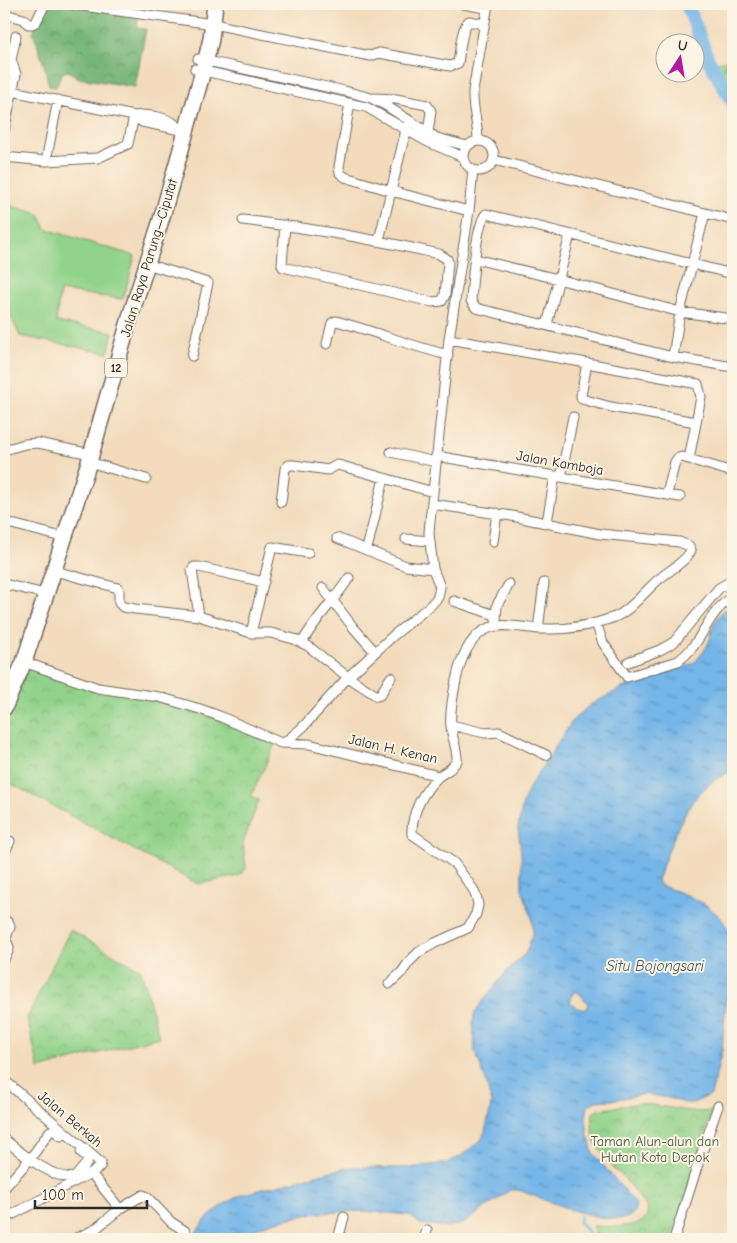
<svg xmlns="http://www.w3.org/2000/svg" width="737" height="1243" font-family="'Comic Neue',sans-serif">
<defs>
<pattern id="forest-crowns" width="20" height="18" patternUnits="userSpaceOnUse" patternTransform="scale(1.25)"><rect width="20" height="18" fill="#75b576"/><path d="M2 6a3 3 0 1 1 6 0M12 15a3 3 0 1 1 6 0" fill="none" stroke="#609361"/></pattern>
<pattern id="cemetery-stones" width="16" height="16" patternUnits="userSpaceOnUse" patternTransform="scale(1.25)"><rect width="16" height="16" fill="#92d38a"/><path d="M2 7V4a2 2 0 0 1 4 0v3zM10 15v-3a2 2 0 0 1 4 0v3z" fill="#7eb577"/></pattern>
<pattern id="park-crowns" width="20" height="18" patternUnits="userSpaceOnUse" patternTransform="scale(1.25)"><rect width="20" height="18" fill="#92d38a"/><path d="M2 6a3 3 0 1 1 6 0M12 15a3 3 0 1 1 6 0" fill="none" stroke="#7eb577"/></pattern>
<pattern id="water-ripples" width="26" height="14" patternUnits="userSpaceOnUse" patternTransform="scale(1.25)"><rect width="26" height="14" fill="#74b5e8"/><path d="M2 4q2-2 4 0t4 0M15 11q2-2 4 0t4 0" fill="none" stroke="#5f93bc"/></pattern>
</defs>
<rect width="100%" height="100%" fill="#fcf5e5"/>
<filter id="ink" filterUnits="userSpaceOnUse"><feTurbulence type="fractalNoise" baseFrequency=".02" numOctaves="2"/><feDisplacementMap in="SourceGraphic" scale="10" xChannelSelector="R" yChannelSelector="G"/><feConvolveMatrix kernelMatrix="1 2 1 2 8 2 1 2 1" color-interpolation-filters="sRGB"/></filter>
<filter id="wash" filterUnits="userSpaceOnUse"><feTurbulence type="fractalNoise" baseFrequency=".0096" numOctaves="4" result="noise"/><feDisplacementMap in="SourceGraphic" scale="20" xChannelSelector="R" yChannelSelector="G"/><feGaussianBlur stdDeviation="1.12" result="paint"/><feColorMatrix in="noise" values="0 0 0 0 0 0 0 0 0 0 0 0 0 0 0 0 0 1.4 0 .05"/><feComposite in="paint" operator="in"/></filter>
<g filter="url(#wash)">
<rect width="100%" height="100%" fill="#f3dbbc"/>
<path fill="#92d38a" stroke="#5e7f5a" d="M4 204 39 214 46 229 135 256 123 299 60 291 56 322 113 332 108 353 20 336 4 301V257L7 249 4 248Z"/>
<path fill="url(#forest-crowns)" stroke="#507050" d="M45 4H140L137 28 146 29 135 87 79 78 68 71 62 73 56 87 49 86 45 68 33 32Z"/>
<path fill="url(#cemetery-stones)" stroke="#5e7f5a" d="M733 59V92L716 62Z"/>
<path fill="url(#park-crowns)" stroke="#5e7f5a" d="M27 666 196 711 275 744 251 796 259 800 243 843 246 869 239 876 198 884 4 780V712Z
M70 930 141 970 159 1037 39 1069 27 1018Z
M640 1103 695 1112 712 1111 671 1239H596L594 1236 593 1226C607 1226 653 1231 647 1208L622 1175 614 1170 595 1142 592 1126 593 1113 598 1110Z"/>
<path fill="url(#water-ripples)" stroke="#50708a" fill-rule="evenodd" d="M733 605V771C685 788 675 837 657 880L660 885 689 896 706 905 720 917 727 927 733 946 732 971 726 1000 722 1050 711 1095 693 1103H685L668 1098 645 1094 612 1100 595 1101 588 1106 586 1118 588 1135 593 1153 635 1203C640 1243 537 1196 518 1190H510L464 1223 449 1227 420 1224 409 1215 362 1211 317 1213 276 1221 256 1228 238 1239H191L206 1219 223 1205 240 1195 324 1173 351 1167 409 1168 447 1163 461 1156 481 1140 485 1132 490 1111 491 1101 485 1078 475 1052 473 1021 475 1012 480 1005 506 972 526 953 533 933 532 918 522 889 521 852 518 828 523 803 530 786 573 720 590 705 622 688 652 677 680 669 695 662 704 651 709 642 713 626 721 613ZM574 992H578L587 1002 588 1006 586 1009 577 1008 570 1002 572 995Z"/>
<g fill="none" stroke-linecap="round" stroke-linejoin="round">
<path stroke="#74b5e8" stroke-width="2.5" d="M580 1216 579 1222 593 1239"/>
<path stroke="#74b5e8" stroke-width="14" d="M687 4 708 59 733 103"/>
</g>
</g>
<g filter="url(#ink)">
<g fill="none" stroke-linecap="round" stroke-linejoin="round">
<defs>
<path id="minor" d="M68 4 213 24 360 54 371 56 379 53 450 66 458 63C460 52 461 28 469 21L483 24
M463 4 486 8
M4 14 24 19 28 24H32L36 22 45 4
M198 59 345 91 371 98 385 105 437 138 467 146
M195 69 366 107 428 142 463 157
M4 71 16 74
M12 91 134 116C148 114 172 117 179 129
M374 98 396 99 427 105 431 111 428 133
M350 103 339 167 340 173 345 177 391 191 469 211
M134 116 142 122 181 130
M4 131 16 74 11 60 16 36
M478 140C478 124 472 108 473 91L488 4
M464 156a15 15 0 1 1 30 0a15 15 0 1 1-30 0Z
M4 157 46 161 98 158 128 144 134 116
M494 160 733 220
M46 161 58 100
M243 220C309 228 374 239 439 254L447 259 448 262 445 295 442 301 432 302 283 267 282 265 285 225
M379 240 407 126
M475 259 558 279 680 312 733 319
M147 264 208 283 192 356
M733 274 486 214C476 224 472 284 471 301L476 308 673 357 733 367
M547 325 570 235
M449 339 587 363 698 384 701 397 689 459
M327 344 332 323 336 321C374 331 410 346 448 355
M673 357 680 312 705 213
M587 363 581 396 582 399 611 407 696 422
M4 450 25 444 38 443 91 454
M391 452 436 462
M436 456 680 497
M89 462 146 479
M561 477 573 417
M667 494 675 462 678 458 682 457 733 472
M281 502 285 469 289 465H294L328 470 337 465 342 466 433 492
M4 522 58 536
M547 522 555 476
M337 538 406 566 433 569
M406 539 430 541
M493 542 497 513
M367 549 384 478
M55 571 118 588 119 590V603L123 607 135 609 199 616 251 633H271L294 639 308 646 348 677 377 696 380 695 391 677
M4 584 41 593
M323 588 353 627 375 652
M454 601 495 615
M199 616 192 570 194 567H199L264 582
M496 620 497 605 509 584
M596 623 603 643 627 677 678 661C704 643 706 612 733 597
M538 629 544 583
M251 633 272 547 308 553
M302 643C315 619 334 601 349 578
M24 662 98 688 159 697 200 709 219 716 281 743 309 744 439 776 450 769 457 761C458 752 452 737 451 727 449 711 457 667 465 653 486 610 516 631 552 629 573 629 596 624 615 617 630 611 645 591 658 580 667 572 688 560 691 550L689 546 679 542 600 534 512 516 432 504
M628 662 660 650 674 642 719 588 733 580
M451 725 485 733 499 732 546 755
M284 743 303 727 348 677 394 635 431 605 438 597 440 587 433 569 429 533 430 521 449 339 469 211 473 170
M4 854 10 841
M4 920 9 923 10 927 5 940C12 949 9 949 4 959
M389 984 402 972 409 962 419 952 435 943 468 928 476 914 478 905 477 899 473 889 454 863 412 834C411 813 424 790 439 776
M4 1080 101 1163C101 1168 95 1170 91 1173L4 1219
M4 1139C19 1151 55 1182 75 1177L87 1163 88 1158 81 1152
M91 1173 120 1209
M4 1188 30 1159 50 1131 53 1130 61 1136
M74 1239 94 1230 120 1209 143 1195 147 1197 171 1222 185 1231
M338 1239 344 1217
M424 1239 427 1230
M674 1239 698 1164 718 1106"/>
<path id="trunk" d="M4 708 24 662 89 462 131 314 161 220 203 71 211 39 215 4"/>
</defs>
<use href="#minor" stroke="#71695e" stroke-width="11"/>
<use href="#trunk" stroke="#71695e" stroke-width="18"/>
<use href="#minor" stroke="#fff" stroke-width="9"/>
<use href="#trunk" stroke="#fff" stroke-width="15"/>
</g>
</g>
<g text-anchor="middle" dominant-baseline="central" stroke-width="4" stroke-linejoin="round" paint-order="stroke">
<rect fill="#fcf5e5" stroke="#6a6863" stroke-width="1" x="105" y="358.5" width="22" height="19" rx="4"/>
<g font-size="12" font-weight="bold" fill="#2b2b2b">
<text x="116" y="368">12</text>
</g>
<g font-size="14" fill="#2b2b2b" stroke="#fcf5e5">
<text transform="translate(149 258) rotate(-73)">Jalan Raya Parung—Ciputat</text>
<text transform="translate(560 463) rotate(10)">Jalan Kamboja</text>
<text transform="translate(393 749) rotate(13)">Jalan H. Kenan</text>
<text transform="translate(70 1119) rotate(40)">Jalan Berkah</text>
</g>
<g font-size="14" fill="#4a5d48" stroke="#fcf5e5">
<text x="655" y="1141">Taman Alun-alun dan<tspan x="655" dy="16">Hutan Kota Depok</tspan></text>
</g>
<g font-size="15" font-style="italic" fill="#455b6d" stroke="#fcf5e5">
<text x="655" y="966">Situ Bojongsari</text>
</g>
</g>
<rect width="737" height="1243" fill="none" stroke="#fcf5e5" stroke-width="20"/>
<g transform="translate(680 58) rotate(12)"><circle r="24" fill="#fcf5e5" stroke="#a8a49b"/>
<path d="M0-4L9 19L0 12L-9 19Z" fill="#b5179e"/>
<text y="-8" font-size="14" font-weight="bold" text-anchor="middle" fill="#2b2b2b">U</text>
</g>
<path d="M35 1200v8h112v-8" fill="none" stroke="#2b2b2b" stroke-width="2.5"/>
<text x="42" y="1200" font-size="15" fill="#2b2b2b" stroke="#fcf5e5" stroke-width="4" paint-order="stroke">100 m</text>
</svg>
